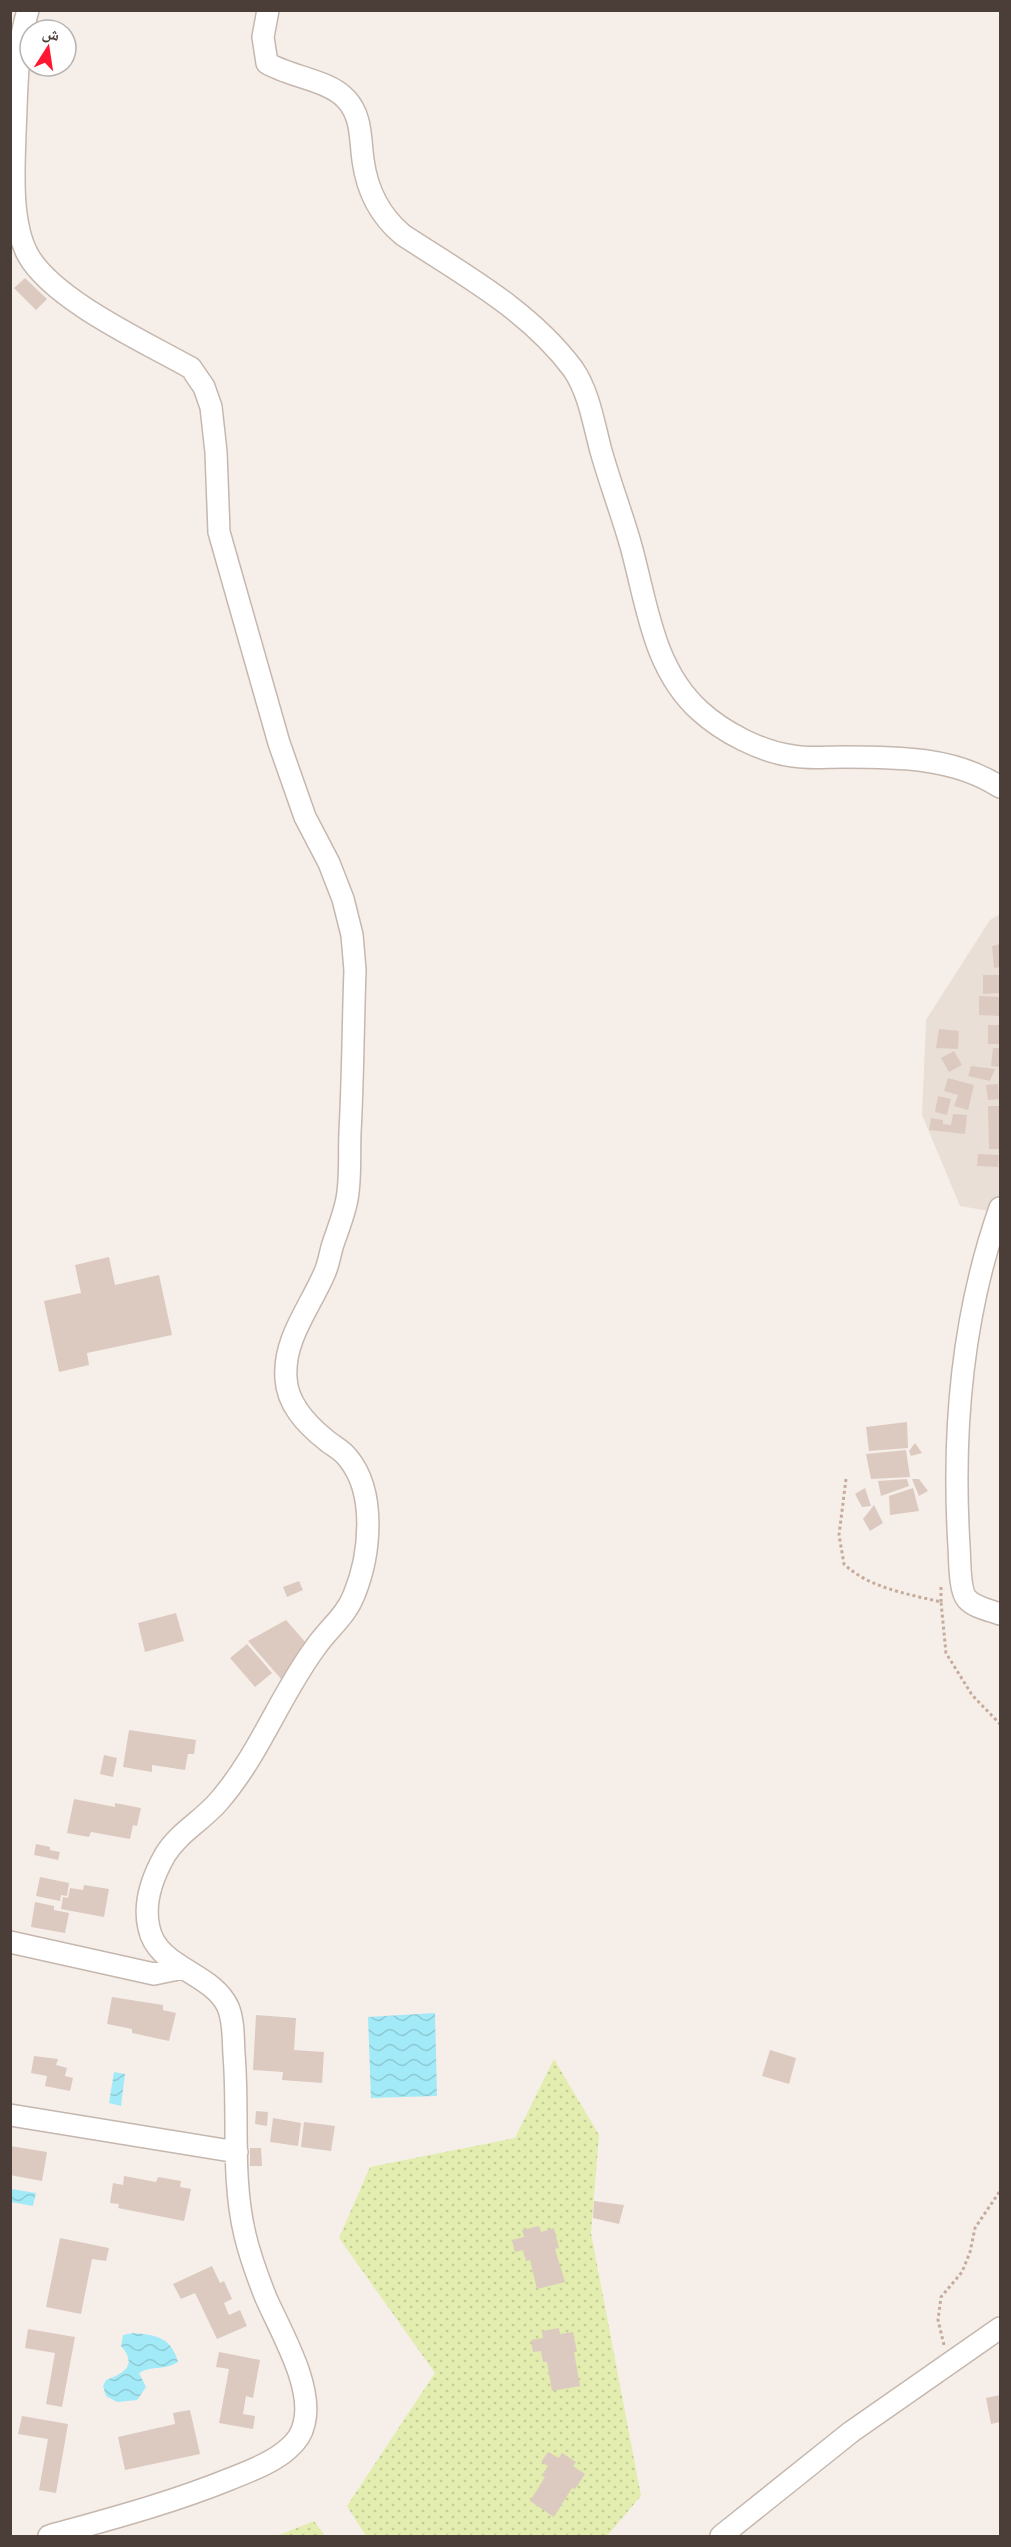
<svg xmlns="http://www.w3.org/2000/svg" width="1011" height="2547" font-family="'IBM Plex Sans','Noto Naskh Arabic',sans-serif">
<defs>
<pattern id="grass-dots" width="8" height="8" patternUnits="userSpaceOnUse" patternTransform="scale(1.5)"><rect width="8" height="8" fill="#e2edaf"/><path d="M2 2h.1M6 6h.1" fill="none" stroke="#c3cc97" stroke-width="1.8" stroke-linecap="round"/></pattern>
<pattern id="water-waves" width="16" height="10" patternUnits="userSpaceOnUse" patternTransform="scale(1.5)"><rect width="16" height="10" fill="#a2eaf7"/><path d="M0 5q4-4 8 0t8 0" fill="none" stroke="#8dcad4"/></pattern>
</defs>
<rect width="100%" height="100%" fill="#f6efe9"/>
<path fill="#eadfd7" d="M1000 914V1213L960 1206 922 1115 926 1020 990 920Z"/>
<path fill="url(#grass-dots)" d="M554 2059 599 2135 591 2233 641 2496 607 2536H366L347 2506 435 2373 339 2238 370 2167 515 2138Z
M314 2521 325 2536H277Z"/>
<path fill="url(#water-waves)" d="M435 2013 437 2096 371 2098 368 2017Z
M114 2072 125 2074 121 2106 109 2103Z
M11 2189 36 2193 33 2206 11 2202Z
M133 2333C156 2335 171 2337 178 2362 163 2371 152 2365 139 2373L146 2387 137 2400 117 2402 106 2396 103 2386 106 2380C124 2374 138 2365 121 2346L123 2335Z"/>
<path fill="#dccac1" d="M25 278 47 299 36 310 14 288Z
M1000 944V967L994 968 992 946Z
M983 975H1000V993L983 994Z
M979 996 1000 997V1016L979 1015Z
M988 1025H1000V1044H988Z
M939 1029 959 1031 958 1049 936 1048Z
M993 1048H1000V1067L991 1066Z
M954 1051 962 1065 949 1072 941 1058Z
M971 1066 995 1069 990 1081 968 1076Z
M948 1078 974 1085 968 1110 954 1106 958 1095 944 1091Z
M998 1084 999 1099 988 1100 986 1085Z
M938 1096 951 1099 947 1115 935 1112Z
M988 1106H1000V1149H989Z
M953 1114 967 1115 965 1134 929 1130 931 1118 943 1120V1124L951 1125Z
M978 1154 999 1155 998 1167 977 1166Z
M109 1257 115 1285 159 1275 172 1335 87 1353 89 1365 59 1372 44 1301 81 1293 75 1265Z
M907 1422 908 1448 869 1451 866 1427Z
M915 1443 922 1453 911 1456 909 1451Z
M906 1450 910 1477 871 1479 866 1454Z
M907 1479 909 1486 881 1496 878 1481Z
M912 1479H919L928 1491 919 1496Z
M865 1488 871 1506 862 1507 855 1494Z
M913 1488 919 1511 890 1515 889 1496Z
M874 1505 883 1523 870 1531 863 1519Z
M299 1581 303 1590 287 1597 283 1587Z
M176 1613 184 1641 145 1652 138 1623Z
M286 1620 307 1644 282 1680 248 1641Z
M247 1644 272 1673 255 1687 230 1658Z
M129 1730 196 1740 194 1754H188L185 1770 152 1765V1772L123 1767Z
M104 1755 117 1758 113 1777 100 1774Z
M74 1799 115 1807V1803L141 1808 137 1826 133 1825 130 1839 91 1832 89 1837 67 1833Z
M36 1844 50 1847V1850L60 1852 58 1860 34 1855Z
M40 1877 69 1883 67 1896 61 1895 60 1901 36 1896Z
M84 1885 109 1889 104 1917 61 1909 63 1897 68 1898 70 1888 83 1890Z
M35 1902 54 1906V1910L69 1913 65 1933 31 1927Z
M112 1997 163 2005V2010L176 2013 169 2041 132 2033V2029L107 2024Z
M256 2015 296 2018 294 2050 324 2052 322 2083 282 2080 283 2072 253 2070Z
M770 2050 796 2058 789 2084 762 2076Z
M34 2056 58 2059 56 2065 67 2068 65 2076 73 2078 70 2091 45 2086 47 2076 31 2073Z
M256 2111 268 2112 267 2126 255 2124Z
M273 2118 301 2123 298 2146 270 2142Z
M304 2122 335 2126 331 2151 301 2147Z
M10 2146 47 2152 42 2181 10 2175Z
M250 2148H261L262 2166H250Z
M124 2176 156 2182 158 2177 181 2181 180 2187 191 2189 184 2221 118 2208 119 2204 110 2203 113 2183 123 2185Z
M594 2201 624 2205 619 2224 593 2218Z
M539 2226 541 2232 554 2228 559 2248 555 2249 565 2282 537 2289 530 2260 526 2261 523 2250 515 2252 512 2240 524 2237 522 2230Z
M60 2238 109 2248 106 2261 92 2259 81 2314 46 2307Z
M212 2266 220 2283 224 2281 232 2299 224 2303 229 2315 240 2310 247 2326 217 2339 195 2293 181 2299 173 2284Z
M559 2328 560 2334 573 2332 577 2352H574L580 2386 552 2391 547 2362H543L541 2351 533 2352 531 2340 543 2338 542 2331Z
M28 2329 75 2337 62 2407 46 2404 55 2353 25 2348Z
M219 2352 260 2360 253 2398 246 2396 243 2414 255 2416 253 2429 219 2423 229 2369 216 2367Z
M1000 2395V2422L991 2424 986 2398Z
M190 2410 200 2454 125 2470 118 2437 175 2424 173 2413Z
M22 2416 68 2424 56 2493 39 2490 48 2439 18 2434Z
M548 2452 559 2458 562 2453 576 2462 573 2466 585 2474 575 2489 572 2488 554 2517 530 2501 545 2477 542 2475 548 2466 541 2462Z"/>
<g fill="none" stroke-linecap="round" stroke-linejoin="round">
<defs>
<path id="minor" d="M28 10C16 50 17 93 15 133 14 169 10 222 28 255 53 300 145 342 191 368L204 387 211 407 216 452 219 532 279 743 305 817 329 863 343 899 352 935 355 970C353 1024 353 1078 350 1132 349 1154 351 1177 347 1199 344 1215 338 1229 333 1244 330 1253 329 1263 325 1272 311 1306 283 1339 286 1378 287 1404 306 1424 326 1440 333 1446 342 1450 348 1458 377 1493 370 1556 354 1595 346 1616 328 1629 315 1648 279 1697 259 1755 219 1801 202 1821 178 1833 165 1855 153 1876 143 1903 149 1928 157 1968 212 1972 228 2007 234 2021 233 2039 234 2054 239 2114 231 2177 245 2235 250 2256 258 2278 266 2298 281 2332 314 2387 304 2424 302 2433 296 2442 289 2448 274 2462 250 2471 230 2479 171 2503 110 2519 49 2536
M268 10 263 37 267 63C290 77 329 80 346 99 362 116 360 138 363 160 367 190 380 216 403 235 464 275 529 310 573 369 589 392 594 425 601 451 610 483 622 514 631 546 647 604 653 669 700 711 723 732 761 752 793 756 809 759 826 757 843 757 897 757 954 757 1000 787
M1000 1208C962 1316 952 1432 959 1546 960 1559 959 1590 967 1599 975 1608 990 1610 1000 1614
M10 1942 154 1974 183 1968
M10 2115 237 2152
M721 2536 851 2432 1000 2328"/>
</defs>
<use href="#minor" stroke="#c5b7ae" stroke-width="24"/>
<path stroke="#c5ab9b" stroke-width="3" stroke-dasharray="3 3" stroke-linecap="butt" d="M846 1479 839 1535 844 1564C869 1588 908 1594 941 1602L946 1653 972 1695 1000 1724
M941 1602V1586
M944 2345 938 2320 941 2297 962 2272 970 2252 975 2228 1000 2191"/>
<use href="#minor" stroke="#fff" stroke-width="21"/>
</g>
<rect width="1011" height="2547" fill="none" stroke="#4b3d37" stroke-width="24"/>
<g transform="translate(48 48) rotate(12)"><circle r="28" fill="#ffffff" stroke="#b7b1af" stroke-width="1.5"/>
<path d="M0-4.5L10 22L0 15L-10 22Z" fill="#ff1732"/>
<text y="-9" font-size="16" font-weight="bold" text-anchor="middle" fill="#4b3d37">ش</text>
</g>
</svg>
